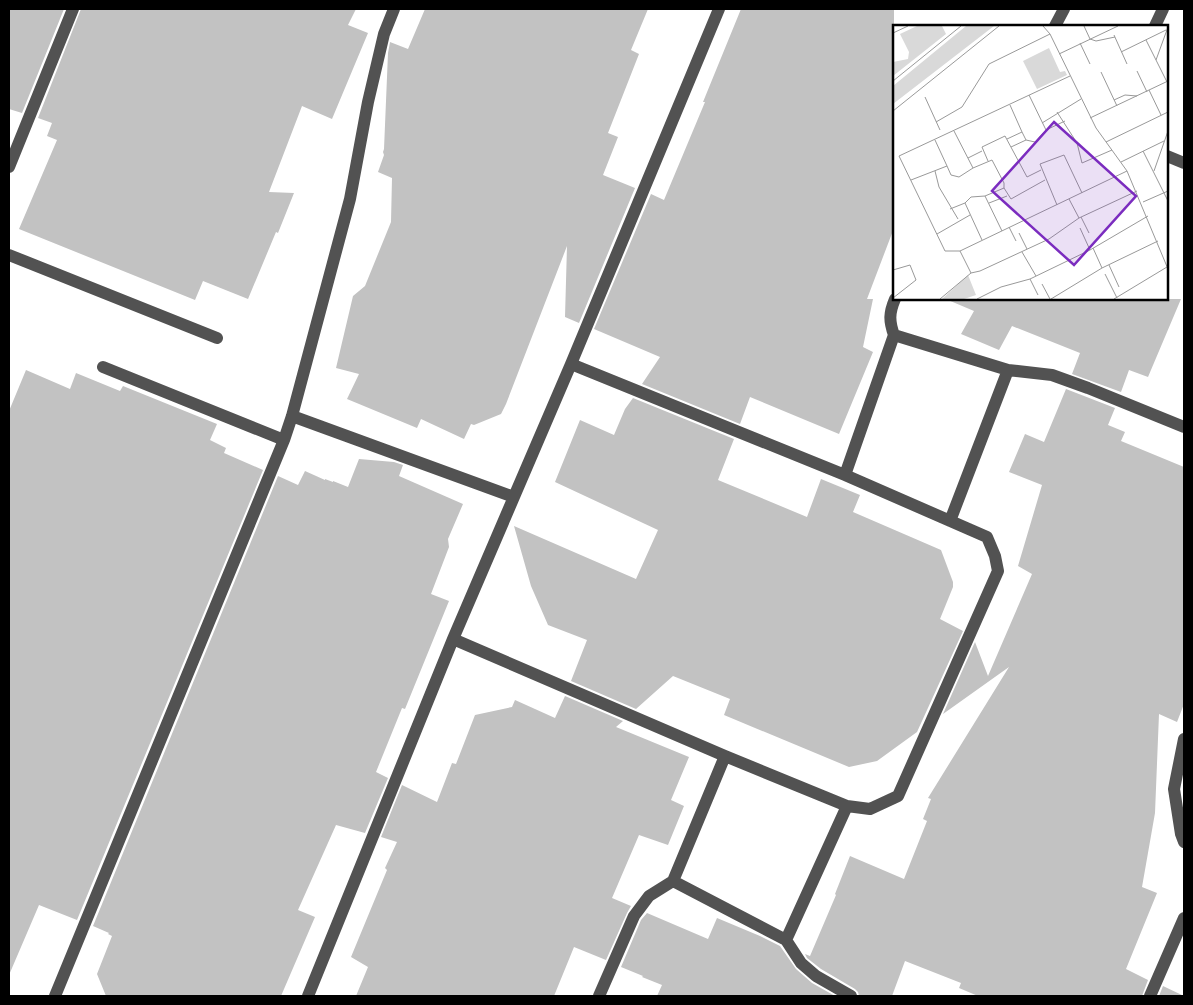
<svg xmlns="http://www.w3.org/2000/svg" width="1193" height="1005" font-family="Overpass,sans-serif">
<rect width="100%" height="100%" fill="#fff"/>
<path fill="#c2c2c2" d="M9 9H64L22 113 9 109Z
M81 9H356L348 25 368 33 332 119 302 106 269 192 294 193 278 233 276 232 248 299 203 281 195 300 19 229 57 140 47 136 52 123 38 118Z
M425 9H648L631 50 639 54 608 133 618 137 603 175 635 188 579 323 565 317 567 246 506 404 501 414 474 425 471 424 464 439 421 419 417 428 347 399 359 374 336 368 353 296 365 286 391 222 392 178 378 172 384 155 383 152 384 149 388 53 390 42 408 49Z
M741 9H894V228L867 299H873L863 347 873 352 839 434 750 397 740 424 642 384 660 357 594 329 651 194 664 200 705 102H703Z
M948 299H1181L1148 377 1129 370 1121 392 1072 374 1080 353 1012 326 999 350 961 334 974 311 948 300Z
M26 370 70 389 76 373 120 391 123 386 217 424 210 440 226 448 224 453 263 470 77 920 39 905 9 975V411Z
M1066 389 1115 408 1108 425 1125 432 1121 441 1184 467V704L1177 722 1159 714 1155 813 1142 887 1157 893 1126 969 1148 980 1142 996H978L959 988 961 983 905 961 892 996H859L858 992 855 989 821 969 807 958 805 954 810 956 836 895 835 894 850 856 904 879 927 821 923 819 931 799 928 798 1009 667 943 714 975 642 988 676 1032 574 1018 566 1042 485 1009 472 1025 434 1044 442Z
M633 398 734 439 718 480 807 517 821 479 860 495 853 512 941 550 953 582V587L940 619 963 631 917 732 877 761 849 767 724 715 730 699 673 676 636 709 571 681 587 640 548 625 531 586 514 526 636 579 658 530 555 482 580 420 614 435 625 409Z
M359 459 394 462 403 465 399 476 463 504 448 539 449 547 431 594 449 601 405 709 402 708 376 772 388 778 365 833 336 825 298 910 315 917 281 996H106L97 974 112 936 108 934 109 933 93 926 278 476 298 485 305 471 325 480V479L333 482V481L348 487Z
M565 696 623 721 616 727 689 757 671 800 684 806 668 845 639 835 612 898 631 906 627 913 606 960 574 947 554 996H356L368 967 351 957 387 870 385 868 397 842 381 837 402 785 437 802 452 763 456 764 475 715 512 707 515 700 555 718Z
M647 913 708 939 717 918 760 936 780 946 796 969 812 983 835 996H657L662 985 642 977 643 976 621 967 641 920Z
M1163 986 1184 996H1159Z"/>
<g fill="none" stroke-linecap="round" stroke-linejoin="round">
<path stroke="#525252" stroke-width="12" d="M1055 26 1064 9
M1155 26 1163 9
M1167 156 1184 163
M9 167 73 9
M9 255 217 338
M894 335 1008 370
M103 367 284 440
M292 416 514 497
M845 475 894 335C889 321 889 313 895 299
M950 521 1008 370 1052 375 1088 388 1184 427
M453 639 725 756 847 806 870 809 898 796 998 571 995 556 987 537 845 475 571 364
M1184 739 1174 789 1181 834 1184 842
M673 881 725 756
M786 940 847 806
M55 996 284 440 292 416 350 199 368 102 384 34 394 9
M308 996 453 639 571 364 719 9
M599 996 634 916 649 896 673 881 786 940 801 963 816 976 851 996
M1150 996 1184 918"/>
</g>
<g transform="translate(893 25)">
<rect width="275" height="275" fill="#fff"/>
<path d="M24 1H49L53 9 0 51V37L15 34 16 27 7 9ZM73 1H101L0 79V61ZM156 23 167 47 172 46 174 50 144 64 130 36ZM75 250 83 270 71 274H49Z" fill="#d9d9d9"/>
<path fill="none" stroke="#999" stroke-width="1" d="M150 1 157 9 203 103 234 146 275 244M191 1 197 14 203 16 222 12M0 8 15 1M221 10 234 39M253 15 263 35M187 18 197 39M228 27 273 5M166 29 225 1M244 46 254 67M208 47 224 81M177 51 6 131 52 226H67L234 146M0 56 68 1M274 57 263 35 275 2M256 65 268 90M32 72 47 105M221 75 232 70 244 71M0 86 106 1M164 87 184 118 189 138 219 125M197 93 275 56M43 97 69 82 96 39 157 9M149 98 188 74M153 105 172 96M114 114 129 107 117 80M133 115 142 117 153 105 136 70M213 117 275 87M118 122 133 115 129 107M250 126 275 176M75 133 89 126M95 136 89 122 112 111 134 152 148 145M228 137 271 116M54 141 58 150 66 152 80 143 61 106M80 143 99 135 111 158V163L92 171M42 146 46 162 65 194M261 146 275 106M18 155 54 141 42 115M111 163 118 174 152 155M176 174 186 193M250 177 275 166M96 178 114 171M164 180 147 139 171 130 189 168M57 184 72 178M188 192 196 208M116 202 123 216M187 203 197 225M126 208 134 224M44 209 77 190M89 215 72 178 78 172 92 171 109 206M200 223 209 243M67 226 78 248 87 246 156 214 186 193 244 166M129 227 143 251M216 240 226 262M0 245 17 240 23 255 0 273M212 249 224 273M137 254 145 270M149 259 157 274M47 274 78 248M84 274 108 262 137 254 197 225 255 191M158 274 209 243 265 216M221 274 274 242"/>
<path fill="#7b2cbf" fill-opacity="0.15" stroke="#7b2cbf" stroke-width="2.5" d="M161 97 243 171 181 240 99 166Z"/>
<rect width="275" height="275" fill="none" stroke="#000" stroke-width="2.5"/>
</g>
<rect width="1193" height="1005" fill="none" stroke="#000000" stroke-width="20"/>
</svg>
